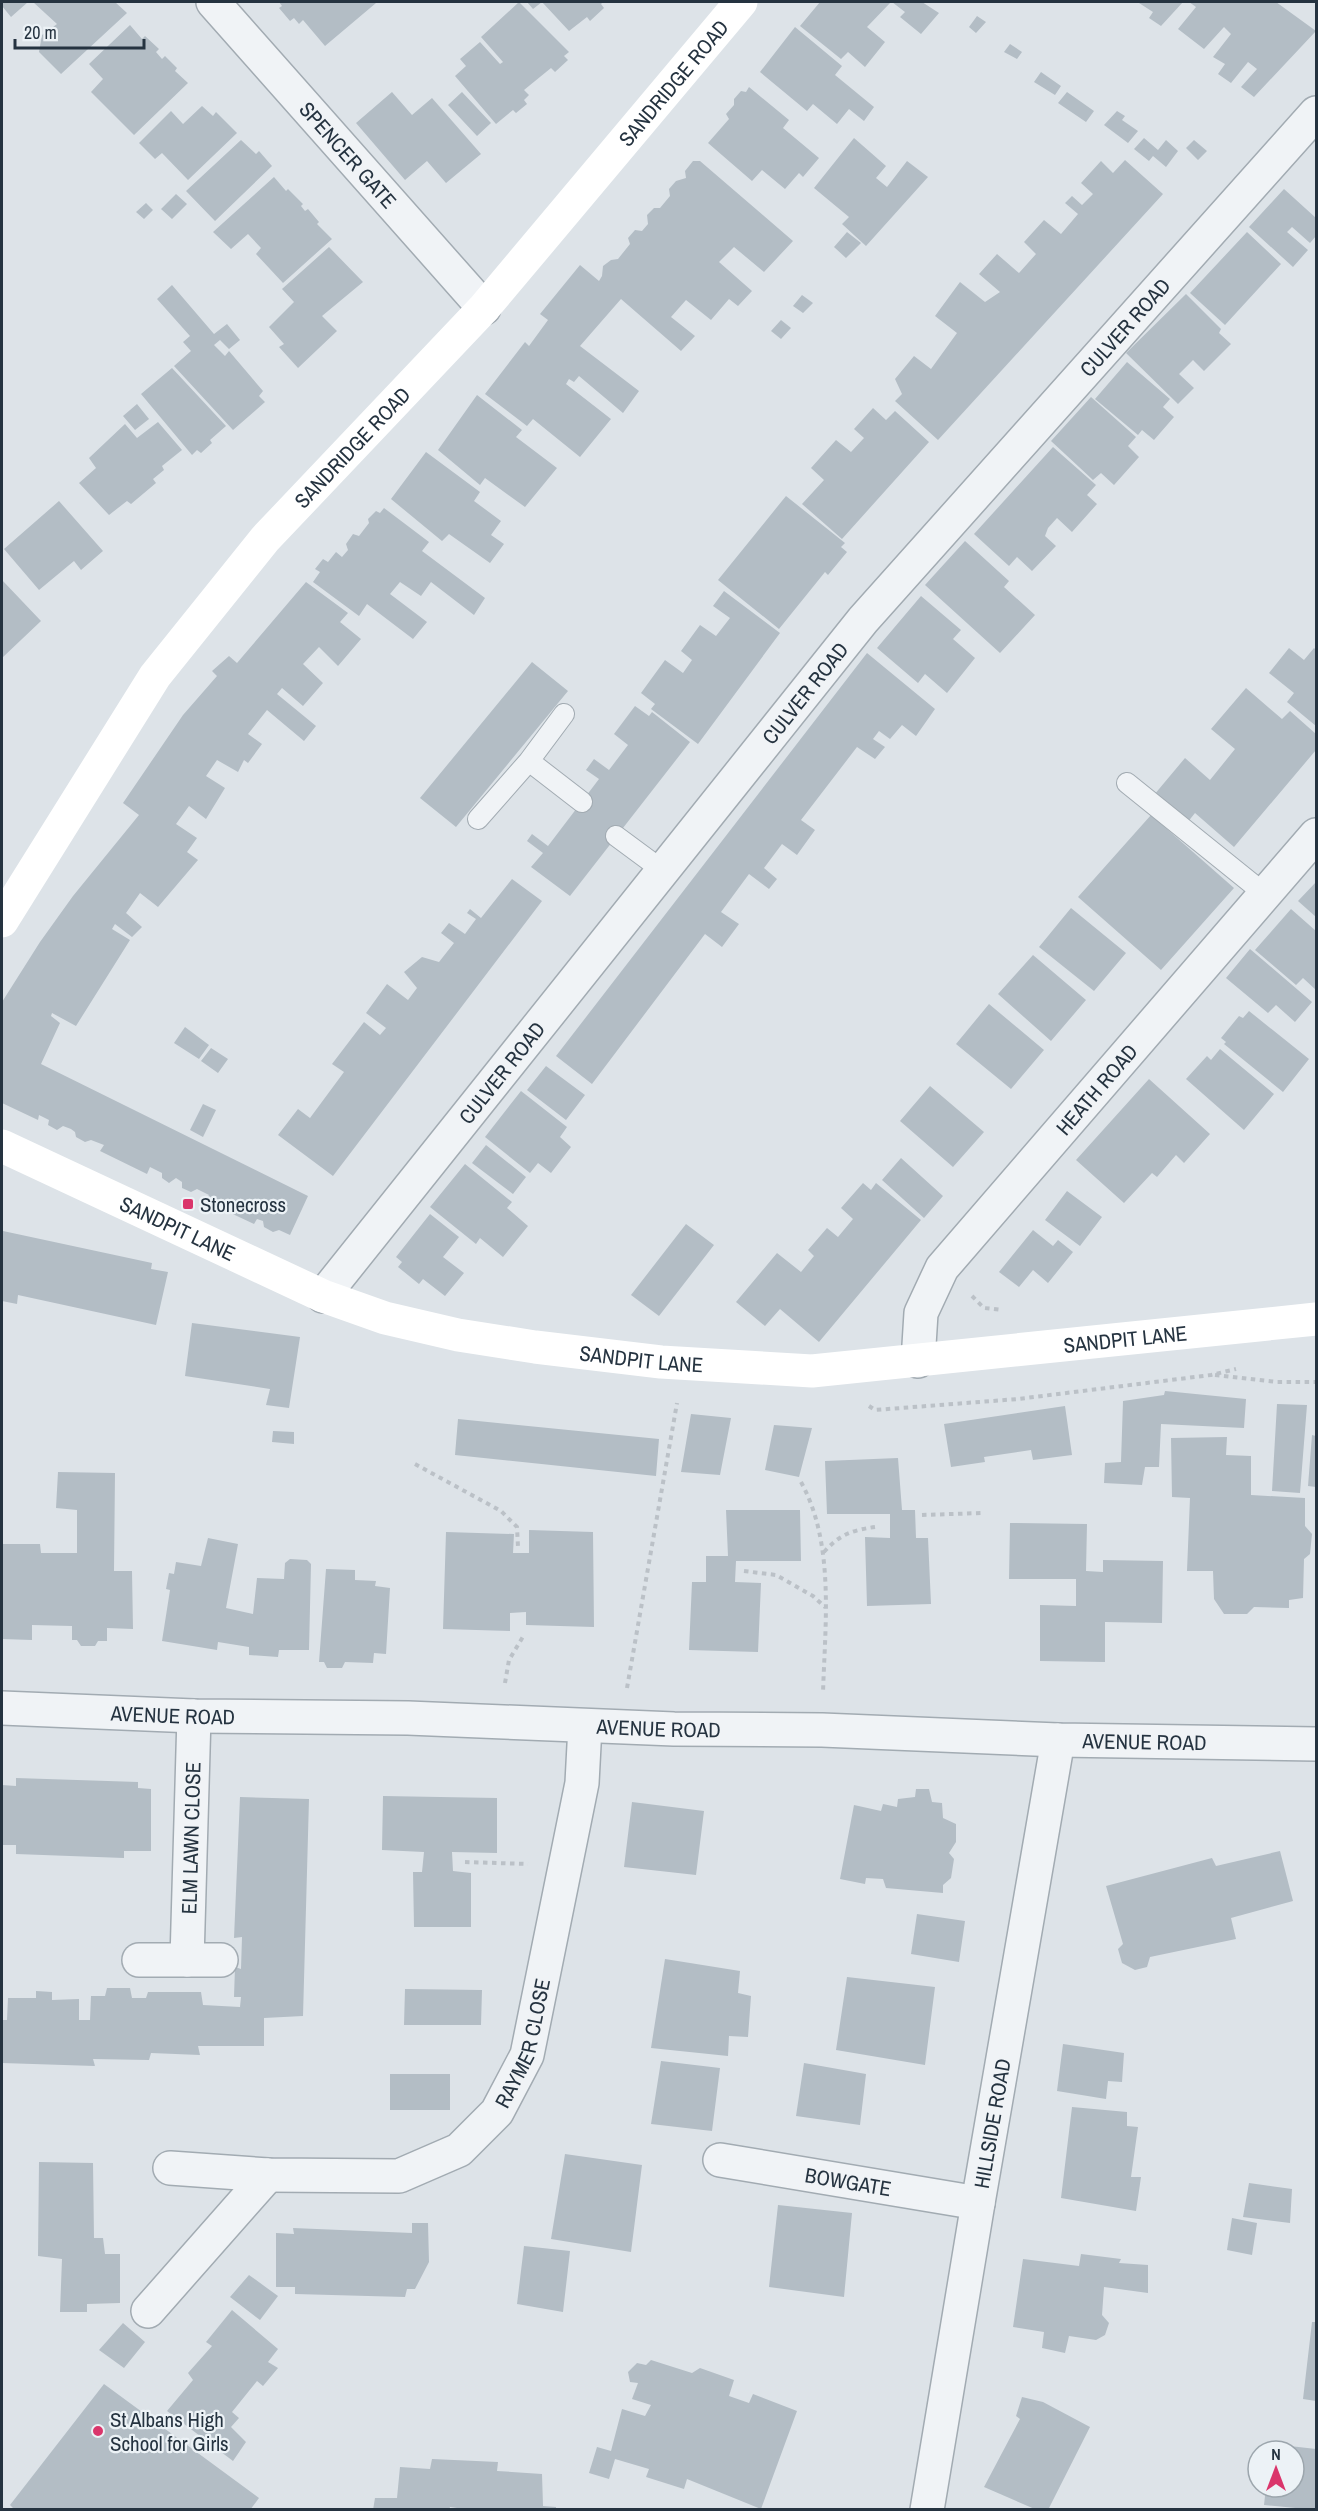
<svg xmlns="http://www.w3.org/2000/svg" width="1318" height="2511" font-family="'Archivo Narrow',sans-serif">
<rect width="100%" height="100%" fill="#dde3e8"/>
<path fill="#b3bdc5" d="M2 2H28L11 17 2 6Z
M33 2H115L127 13 61 74 39 52 42 35 57 24Z
M279 2H375L376 3 325 46 303 20 299 24 294 18 290 21 279 8 282 6Z
M519 2 569 52 564 56 568 60 555 72 551 68 524 90 529 95 524 100 527 104 516 113 513 110 496 124 455 76 466 66 460 59 480 42 500 64 503 62 481 37Z
M527 2H603L601 4 604 8 590 21 587 17 569 31 542 2 533 9Z
M820 2H891L867 27 885 42 865 67 848 52 841 59 800 26Z
M892 2H922L939 13 921 34 900 17 905 12Z
M1141 2H1183L1161 26 1149 18 1153 12 1139 3Z
M1189 2H1276L1316 31 1254 97 1241 87 1257 69 1248 62 1231 83 1218 74 1225 64 1213 57 1231 34 1224 27 1204 49 1178 29 1196 7Z
M977 16 986 22 976 33 969 27Z
M130 25 142 39 145 36 159 49 156 52 162 59 165 56 177 68 175 71 188 83 134 135 91 92 103 79 89 64Z
M795 27 842 66 835 75 874 107 864 121 849 109 837 124 813 104 807 111 760 72Z
M1010 44 1022 52 1017 59 1004 52Z
M1041 72 1061 86 1055 95 1034 82Z
M749 87 789 120 783 128 819 158 803 177 799 173 785 189 762 170 752 181 708 143 729 119 726 114 734 105V99L741 91 746 92Z
M392 92 412 115 432 98 481 154 446 183 427 161 405 180 356 123Z
M462 92 491 123 477 136 448 105Z
M1067 92 1094 111 1086 122 1058 103Z
M202 106 213 116 216 112 237 133 188 180 162 153 155 159 139 143 171 111 183 124Z
M1117 111 1125 116 1122 120 1138 131 1128 143 1104 125Z
M854 138 886 166 876 178 887 187 907 161 928 177 866 246 842 224 849 217 814 188Z
M1144 138 1158 150 1166 140 1178 151 1166 167 1153 156 1149 161 1134 149Z
M241 140 256 154 259 151 272 166 215 221 186 191Z
M1194 140 1207 151 1198 160 1186 148Z
M1125 160 1163 194 938 440 895 401 902 394 895 379 914 356 931 369 957 333 935 316 960 282 985 302 1000 292 979 274 997 254 1019 273 1036 254 1024 242 1044 220 1061 234 1078 214 1065 203 1072 196 1082 205 1093 194 1081 183 1101 161 1113 173Z
M693 161H700L793 241 764 272 734 247 719 262 752 291 738 306 729 299 711 320 686 300 671 317 695 336 681 351 621 299 580 346 639 391 623 413 579 376 574 382 569 379 566 384 611 419 580 457 533 419 527 426 485 394 525 342 529 346 548 320 540 314 580 265 599 281 602 276 603 266 611 260 618 259 630 244 628 238 635 230 642 231 648 224 647 215 654 208H660L670 196 669 189 676 181 686 178 685 171Z
M274 177 286 191 288 189 303 204 301 206 305 211 308 209 319 222 317 224 332 239 283 283 256 254 261 248 248 234 231 249 213 232Z
M1284 189 1316 218V236L1310 243 1292 227 1287 232 1308 250 1293 267 1249 227Z
M176 194 187 204 172 219 161 209Z
M146 203 153 210 144 219 136 212Z
M847 232 861 243 846 258 834 247Z
M1247 232 1281 264 1225 325 1190 293Z
M329 247 363 282 322 316 337 331 298 368 279 347 284 344 269 327 294 302 282 289Z
M172 285 214 334 227 324 240 340 229 349 220 340 214 345 225 356 229 351 263 391 259 396 265 402 233 430 174 366 191 351 183 342 190 336 157 299Z
M1186 294 1221 329 1219 333 1231 344 1204 371 1193 360 1179 374 1194 388 1178 404 1126 353Z
M802 295 813 303 803 313 793 306Z
M781 320 791 328 781 339 771 331Z
M1127 362 1170 399 1163 407 1174 417 1154 440 1142 430 1138 435 1095 399Z
M172 368 226 426 210 440 212 443 201 453 197 450 192 455 141 394Z
M477 395 522 430 516 437 557 468 525 507 485 478 480 485 438 450Z
M1091 397 1136 437 1128 446 1139 457 1114 485 1101 473 1093 480 1051 441Z
M137 404 149 419 135 430 123 416Z
M873 408 886 420 895 411 929 442 842 539 802 504 824 480 811 468 836 440 851 452 864 438 854 429Z
M158 422 182 450 162 466 164 470 153 479 156 483 131 504 127 501 109 515 79 483 96 468 89 458 125 424 137 438Z
M1053 447 1096 485 1087 495 1097 504 1072 532 1057 518 1048 528 1045 536 1056 546 1032 571 1017 557 1009 566 974 534Z
M426 452 480 492 474 501 501 521 491 535 504 544 490 563 449 534 442 541 391 499Z
M786 496 845 543 841 547 847 552 828 575 825 572 779 629 718 580Z
M59 501 103 551 81 570 74 561 39 590 4 549Z
M384 508 429 542 422 551 485 598 474 615 431 582 421 596 400 582 390 594 427 622 413 639 367 604 359 616 313 582 320 572 315 569 323 559 328 562 336 552 342 557 348 550 346 544 353 534 359 536 369 523 368 519 376 511 380 513Z
M965 541 1009 581 1004 587 1035 615 1000 653 925 585Z
M2 580 41 621 2 658Z
M306 582 348 613 340 622 361 639 338 666 319 647 303 664 323 683 303 706 282 688 277 694 316 726 304 741 267 710 248 734 262 744 248 763 244 760 238 772 217 760 206 776 225 788 206 819 189 806 176 824 197 838 187 852 198 860 158 907 140 893 126 913 142 927 132 937 115 924 112 929 130 940 76 1026 52 1013 51 1016 60 1023 41 1064 308 1196 290 1235 279 1230 273 1232 264 1227 263 1221 257 1219 254 1224 205 1201 209 1195 197 1189 191 1192 182 1188V1182L176 1178 169 1183 162 1178V1173L150 1167 147 1174 100 1151 104 1145 91 1140 85 1142 76 1137 75 1132 71 1129 63 1126 57 1130 48 1125 49 1120 39 1115 38 1120 2 1103V1002L40 942 73 896 139 815 123 803 183 715 217 676 212 671 229 656 237 663Z
M724 591 780 633 698 744 651 709 655 704 641 693 665 660 683 673 692 660 681 651 700 625 716 636 730 618 713 606Z
M921 596 961 630 953 639 975 658 947 693 925 674 918 683 877 648Z
M1289 648 1304 660 1314 648 1316 650V726L1287 702 1294 693 1269 673Z
M867 653 935 709 916 736 902 725 890 739 879 731 873 739 885 747 875 759 857 747 801 820 815 830 797 855 782 844 764 868 777 879 769 889 749 874 721 912 739 924 722 947 705 934 592 1084 556 1056Z
M532 662 568 691 456 827 420 798Z
M1246 688 1282 719 1290 711 1316 734V750L1234 847 1195 813 1187 823 1154 795 1185 758 1210 780 1235 749 1211 729Z
M635 706 649 716 652 712 690 742 570 896 531 867 543 853 527 841 532 834 548 846 599 779 586 770 594 759 609 770 628 745 614 734Z
M1151 815 1234 888 1161 970 1078 897Z
M512 879 542 901 333 1176 278 1135 298 1109 310 1118 344 1072 332 1064 364 1022 380 1035 386 1028 366 1013 387 984 408 1000 417 988 404 972 422 957 439 962 454 943 441 933 449 923 465 934 476 919 467 913 470 909 481 918Z
M1316 882V917L1298 901Z
M1071 908 1126 953 1094 991 1039 947Z
M1291 909 1316 931V990L1303 978 1296 985 1255 950Z
M1250 949 1312 1002 1295 1022 1276 1005 1268 1013 1226 978Z
M1033 955 1086 1000 1051 1041 998 994Z
M989 1004 1044 1050 1011 1089 956 1044Z
M1249 1011 1309 1059 1283 1092 1224 1044 1226 1042 1221 1038 1239 1016 1243 1018Z
M185 1027 209 1045 199 1059 174 1043Z
M211 1048 228 1059 218 1073 201 1061Z
M1220 1049 1274 1094 1244 1130 1186 1079 1207 1056 1211 1060Z
M546 1066 585 1095 566 1120 527 1090Z
M1149 1079 1210 1134 1184 1163 1176 1155 1157 1177 1152 1173 1124 1203 1076 1160Z
M930 1086 984 1132 953 1167 900 1121Z
M521 1091 567 1127 560 1137 571 1147 551 1173 538 1163 530 1173 485 1137Z
M203 1104 216 1110 203 1137 190 1130Z
M486 1145 526 1177 513 1194 472 1163Z
M901 1158 943 1196 924 1218 882 1180Z
M465 1164 512 1202 507 1208 528 1226 503 1257 480 1238 476 1244 430 1207Z
M863 1183 871 1190 876 1183 921 1220 819 1342 780 1309 765 1326 736 1302 777 1253 801 1272 814 1256 808 1250 827 1228 838 1237 853 1219 841 1208Z
M1067 1191 1102 1217 1080 1246 1045 1220Z
M430 1214 459 1237 443 1257 464 1273 445 1296 423 1279 419 1284 398 1267 402 1262 396 1257Z
M686 1224 714 1245 659 1316 631 1295Z
M1033 1230 1053 1246 1058 1240 1073 1252 1048 1283 1033 1270 1019 1287 999 1272Z
M3 1231 152 1263 151 1269 168 1272 156 1325 18 1295 17 1304 2 1301Z
M192 1323 300 1337 289 1408 266 1405 270 1389 185 1376Z
M1165 1391 1246 1399 1244 1428 1161 1424 1159 1467H1145L1142 1485 1104 1483 1105 1463 1121 1462 1123 1401 1164 1395Z
M1277 1404 1307 1405 1300 1493 1272 1491Z
M1065 1406 1072 1455 1033 1460 1031 1450 984 1457 985 1462 951 1467 944 1424Z
M691 1414 731 1418 720 1475 681 1472Z
M458 1419 659 1439 656 1476 455 1455Z
M774 1425 812 1428 799 1477 765 1470Z
M273 1431 294 1432V1444L272 1442Z
M1312 1435 1316 1436V1487L1308 1486Z
M1227 1437 1226 1455 1251 1456V1495L1305 1498V1526L1312 1534 1310 1554 1304 1559 1303 1598 1289 1600V1608L1254 1607 1247 1614H1224L1214 1599 1213 1571H1187L1190 1498 1172 1497 1171 1438Z
M898 1458 902 1510H915L916 1538H928L931 1604 867 1606 865 1537 890 1538V1514H827L825 1461Z
M58 1472 115 1473 114 1571H132L133 1629 107 1628V1641H98L95 1646H81L77 1640H72V1626L32 1625V1640L2 1639V1544H40L41 1553H77V1510L56 1508Z
M726 1510H800L801 1561H736L735 1582 761 1583 758 1652 689 1650 692 1582H706V1556H728Z
M1010 1523 1087 1524 1086 1571 1103 1572V1560L1163 1561 1162 1623 1105 1622V1662L1040 1661V1605L1076 1606V1579H1009Z
M529 1530 593 1532 594 1627 526 1625V1612L510 1613V1631L443 1629 446 1532 514 1534 513 1553H529Z
M208 1538 238 1544 226 1608 253 1614 257 1578 284 1579 285 1563 290 1559 307 1560 311 1564 309 1650H279L278 1657 249 1655V1647L218 1642 217 1650 162 1641 170 1590 166 1589 169 1573 174 1574 176 1562 201 1566Z
M326 1569 355 1570V1580L376 1581 375 1586 390 1588 386 1654 374 1653 373 1663 345 1662 342 1668H327L324 1662H319Z
M16 1778 138 1782V1788L151 1789V1851H124V1858L16 1854V1845H2V1785L16 1786Z
M916 1789H929L932 1802 942 1803 943 1818 956 1824V1842L949 1853 954 1859 951 1878 943 1885V1893L886 1888 883 1879 866 1878 865 1884 840 1879 854 1805 881 1811 883 1804 897 1807 898 1799 915 1797Z
M383 1796 497 1798V1853L452 1852 453 1871 471 1873V1927H414L413 1872H422L424 1852 382 1850Z
M240 1797 309 1799 303 2016 264 2018V2046H198L200 2055 151 2053 149 2060 93 2059 95 2066 2 2063V2020H7L8 1998H36V1991L52 1992V2000L79 1999V2020H90L91 1996H105L107 1988H130L132 1998H146L148 1992H201L203 2005 240 2007 241 1997H234L235 1967 241 1969 242 1937 234 1938Z
M632 1802 704 1811 696 1875 624 1867Z
M1280 1851 1293 1901 1231 1918 1236 1939 1150 1957 1147 1967 1135 1970 1122 1963 1118 1949 1123 1944 1106 1886 1212 1858 1216 1866Z
M917 1914 965 1921 959 1962 911 1954Z
M665 1959 740 1971 738 1993 751 1996 748 2037 729 2036 728 2056 651 2048Z
M847 1977 935 1987 925 2065 836 2050Z
M405 1989 482 1990 481 2025H404Z
M1063 2044 1124 2053 1122 2082 1108 2081 1106 2099 1057 2091Z
M661 2061 720 2068 712 2131 651 2124Z
M804 2063 866 2074 860 2125 796 2116Z
M390 2074H450V2110H390Z
M1072 2107 1127 2112V2126L1138 2127 1131 2177H1141L1136 2211 1061 2198Z
M565 2154 642 2165 631 2252 551 2239Z
M39 2162 93 2163 94 2238H103L105 2254H120V2303L87 2304V2312H60L62 2259 38 2256Z
M1249 2183 1292 2189 1290 2223 1243 2217Z
M778 2205 852 2213 844 2297 769 2287Z
M1232 2218 1257 2223 1252 2255 1227 2250Z
M412 2223H428L429 2262 415 2289H407L405 2297 295 2294V2287H276V2233L294 2234 293 2228 412 2233Z
M524 2246 570 2251 563 2312 517 2304Z
M1081 2254 1121 2259 1119 2263 1148 2265V2293L1104 2287 1102 2315 1109 2323 1105 2335 1096 2340 1069 2336 1065 2353 1042 2348 1044 2332 1013 2327 1023 2259 1079 2266Z
M249 2275 278 2296 260 2320 230 2297Z
M232 2310 278 2349 268 2362 278 2368 263 2386 257 2381 232 2412 239 2418 231 2427 246 2442 233 2461 167 2411 193 2380 188 2373 212 2346 206 2342Z
M1312 2322H1316V2401L1303 2399Z
M123 2323 145 2342 124 2368 99 2350Z
M651 2360 692 2373 700 2368 734 2380 729 2396 749 2403 753 2394 797 2411 761 2509 687 2479 684 2489 646 2477 649 2469 615 2459 609 2479 589 2473 597 2447 611 2451 622 2409 645 2416 651 2405 632 2399 638 2383 630 2382 628 2372 637 2363 646 2365Z
M104 2384 259 2498 250 2510H15L10 2505Z
M1022 2397 1043 2402 1090 2427 1048 2510H1037L984 2487 1020 2419 1016 2416Z
M1272 2444 1316 2449V2510L1264 2505 1266 2487H1294V2451H1271Z
M432 2459 498 2462 497 2471 542 2474 543 2506 556 2507V2510H471L450 2507 449 2510H373L375 2498H397L400 2467 430 2469Z"/>
<g fill="none" stroke-linecap="round" stroke-linejoin="round">
<defs>
<path id="lane" d="M529 761 582 802
M1127 783 1266 895
M478 819 529 761 564 714
M616 836 662 870"/>
<g id="street">
<path id="s1" d="M213 2 484 308"/>
<path id="s2" d="M323 1296 863 620 1316 113"/>
<path id="s3" d="M918 1361 921 1313 942 1268 1316 835"/>
<path id="s4" d="M2 1708 194 1716 408 1718 674 1729 822 1730 1058 1740 1316 1744"/>
<path d="M139 1960H221"/>
<path id="s5" d="M187 1960 194 1716"/>
<path id="s6" d="M720 2160 978 2203"/>
<path id="s7" d="M170 2168 268 2175 399 2176 459 2150 497 2112 527 2055 582 1783 585 1726"/>
<path d="M148 2311 268 2175"/>
<path id="s8" d="M927 2510 978 2203 1058 1740"/>
</g>
</defs>
<use href="#lane" stroke="#a2abb2" stroke-width="22"/>
<use href="#street" stroke="#a2abb2" stroke-width="36"/>
<path stroke="#bbc1c7" stroke-width="4" stroke-dasharray="4.5 4.5" stroke-linecap="butt" d="M972 1296 984 1308 1002 1310
M1215 1375 1277 1382H1316
M869 1406 875 1410 1018 1399 1211 1375 1236 1369
M415 1464 501 1511 517 1527 518 1547
M801 1482C835 1544 825 1624 823 1693
M922 1515 982 1513
M824 1552C839 1535 852 1530 875 1527
M744 1571 776 1575 813 1596 825 1607
M505 1683 509 1660 524 1635
M627 1688 677 1403
M465 1862 528 1864"/>
<use href="#lane" stroke="#f0f3f6" stroke-width="20"/>
<use href="#street" stroke="#f0f3f6" stroke-width="33"/>
<g stroke="#fff" stroke-width="33">
<path id="s9" d="M2 921 155 676 265 539 484 308 741 2"/>
<path id="s10" d="M2 1146 323 1296 385 1318 458 1335 535 1347 661 1362 812 1371 1316 1319"/>
</g>
</g>
<g fill="#da356b" stroke="#ecf2f6" stroke-width="2">
<rect x="182" y="1198" width="12" height="12" rx="3"/>
<circle cx="98" cy="2431" r="6"/>
</g>
<g text-anchor="middle" dominant-baseline="central" stroke-width="4.5" stroke-linejoin="round" paint-order="stroke">
<g font-size="21" fill="#253340" stroke="#ecf2f6">
<text stroke="none"><textPath href="#s9" startOffset="1077">SANDRIDGE ROAD</textPath></text>
<text stroke="none"><textPath href="#s1" startOffset="204">SPENCER GATE</textPath></text>
<text stroke="none"><textPath href="#s2" startOffset="1258">CULVER ROAD</textPath></text>
<text stroke="none"><textPath href="#s9" startOffset="591">SANDRIDGE ROAD</textPath></text>
<text stroke="none"><textPath href="#s2" startOffset="772">CULVER ROAD</textPath></text>
<text stroke="none"><textPath href="#s2" startOffset="286">CULVER ROAD</textPath></text>
<text stroke="none"><textPath href="#s3" startOffset="334">HEATH ROAD</textPath></text>
<text stroke="none"><textPath href="#s10" startOffset="194">SANDPIT LANE</textPath></text>
<text stroke="none"><textPath href="#s10" startOffset="1166">SANDPIT LANE</textPath></text>
<text stroke="none"><textPath href="#s10" startOffset="680">SANDPIT LANE</textPath></text>
<text stroke="none"><textPath href="#s4" startOffset="171">AVENUE ROAD</textPath></text>
<text stroke="none"><textPath href="#s4" startOffset="657">AVENUE ROAD</textPath></text>
<text stroke="none"><textPath href="#s4" startOffset="1143">AVENUE ROAD</textPath></text>
<text stroke="none"><textPath href="#s5" startOffset="122">ELM LAWN CLOSE</textPath></text>
<text stroke="none"><textPath href="#s7" startOffset="423">RAYMER CLOSE</textPath></text>
<text stroke="none"><textPath href="#s8" startOffset="392">HILLSIDE ROAD</textPath></text>
<text stroke="none"><textPath href="#s6" startOffset="130">BOWGATE</textPath></text>
</g>
<g font-size="21" fill="#253340" stroke="#ecf2f6" text-anchor="start">
<text x="200" y="1204">Stonecross</text>
<text x="110" y="2419">St Albans High<tspan x="110" dy="24">School for Girls</tspan></text>
</g>
</g>
<rect width="1318" height="2511" fill="none" stroke="#253340" stroke-width="6"/>
<g transform="translate(1276 2469)"><circle r="28" fill="#ecf2f6" stroke="#9ca6ad" stroke-width="1.5"/>
<path d="M0-4.5L10 22L0 15L-10 22Z" fill="#da356b"/>
<text y="-9" font-size="16" font-weight="bold" text-anchor="middle" fill="#253340">N</text>
</g>
<path d="M15 39v9h129v-9" fill="none" stroke="#253340" stroke-width="3"/>
<text x="24" y="39" font-size="18" fill="#253340" stroke="#ecf2f6" stroke-width="4.5" paint-order="stroke">20 m</text>
</svg>
